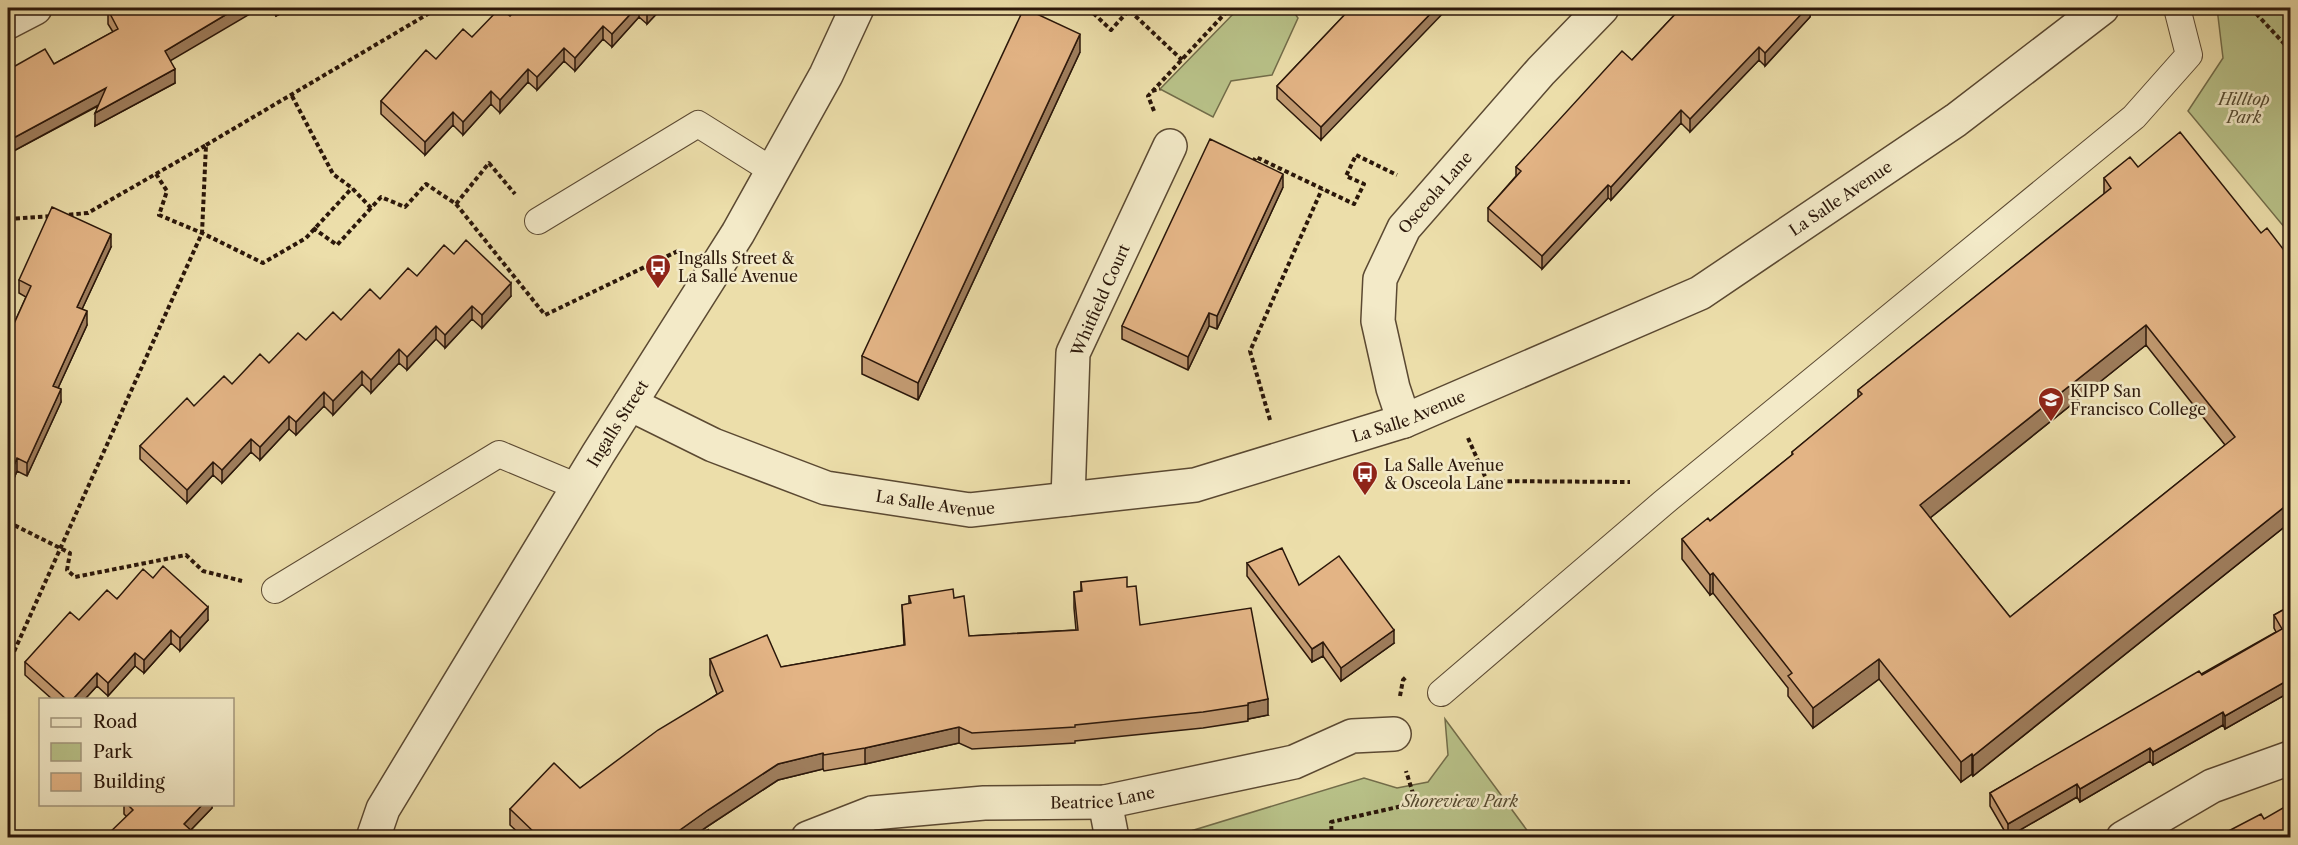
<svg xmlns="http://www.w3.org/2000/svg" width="2298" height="845" font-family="'Libre Caslon Text',serif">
<rect width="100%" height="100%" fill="#ecdeaa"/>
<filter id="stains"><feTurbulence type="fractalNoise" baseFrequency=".00333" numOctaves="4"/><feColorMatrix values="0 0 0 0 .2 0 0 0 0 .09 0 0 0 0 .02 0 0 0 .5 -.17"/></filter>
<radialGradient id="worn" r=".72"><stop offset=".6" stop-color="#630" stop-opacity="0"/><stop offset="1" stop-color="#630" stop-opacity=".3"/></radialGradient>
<path fill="#b8c188" stroke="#726c49" stroke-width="1.5" d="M1239 8H1291L1298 18 1272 75 1231 81 1213 117 1160 89Z
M2217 8H2290V234L2188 111 2223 58Z
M1445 719 1532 837H1179L1181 834 1364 778 1397 788 1428 782 1448 755Z"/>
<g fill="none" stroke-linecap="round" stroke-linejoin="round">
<defs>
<path id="lane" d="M538 221 698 124 773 171
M275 590 499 454 578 487
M1441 693 1663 503 2134 117 2189 55 2177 8"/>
<g id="street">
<path d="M8 22 35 8"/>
<path id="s1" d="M630 404 713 445 826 488 970 510 1195 485 1404 421 1700 293 1956 120 2102 8"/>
<path id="s2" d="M1404 421 1393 388 1378 321 1380 279 1404 228 1541 71 1602 8"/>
<path d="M1068 499 1073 353 1170 146"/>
<path d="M1105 802 1112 838"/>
<path id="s3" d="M373 838 383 809 598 454 738 233 826 75 857 8"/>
<path id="s4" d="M808 838 872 813 984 803 1105 802 1294 762 1352 736 1394 734"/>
<path d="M2123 838 2212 786 2290 758"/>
</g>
</defs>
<use href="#lane" stroke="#5b4932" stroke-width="28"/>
<use href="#street" stroke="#5b4932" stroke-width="36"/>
<path stroke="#2b170a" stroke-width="4" stroke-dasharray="4.5 3" stroke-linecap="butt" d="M1088 8 1111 30 1129 10 1182 60
M2251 8 2290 50
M1152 91 1160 89
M292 96 333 174 352 188 371 208 381 197 405 207 426 184 456 204 489 163 515 194
M1154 111 1148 96 1230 8
M206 145 438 8
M1253 162 1256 157 1354 204 1364 184 1346 176 1356 155 1397 175
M156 174 167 191 159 215 202 233 263 263 306 238 352 188
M456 204 545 315 678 251
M8 219 52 216
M313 228 337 245 371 208
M1270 420 1250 351 1322 189
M1468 438 1487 481 1630 482
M8 522 70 553 67 570 75 577 186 555 203 571 242 581
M8 665 202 233 206 145 88 213 65 215
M1400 696 1403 680 1407 676
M703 823 712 838
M1332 838 1331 822 1416 803 1406 771"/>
<use href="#lane" stroke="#f3eac8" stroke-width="26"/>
<use href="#street" stroke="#f3eac8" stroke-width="33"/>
</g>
<path fill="#c39b72" stroke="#2b170a" stroke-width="1.5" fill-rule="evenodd" d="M271 8H291L276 16Z
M518 8H662L647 24 639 17 612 47 603 39 575 71 564 61 537 90 528 82 500 113 491 104 463 135 453 125 425 155 381 114V101L436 59 472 37 510 16Z
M1351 8 1321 140 1277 99V86Z
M1681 8H1811L1810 17 1765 66 1759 60 1690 132 1681 123 1611 200 1608 198 1542 269 1488 221V208L1516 176V167L1632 60Z
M108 10 170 60 175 83 95 126 98 106 8 154V70L54 64 113 32 108 24Z
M1080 52 918 400 862 374V356Z
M2138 167 2261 233 2290 258V527L2288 524 1973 776 1972 774 1961 782 1879 679 1813 728 1788 696V688L1713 593 1710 595 1682 559V539L1710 521 1792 455V452L1858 398V390L2104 194V178ZM2146 345 2225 445 2010 617 1930 518Z
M1283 187 1217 329 1209 326 1188 370 1122 339V326Z
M111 247 82 309 87 325 58 388 61 402 27 476 17 471 8 493V337L26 297 19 293V280Z
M454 254 511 296 482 328 472 319 445 348 436 339 407 370 399 363 371 393 362 384 333 415 324 406 296 435 289 429 260 460 251 452 222 483 213 475 187 503 140 459V446L194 406 269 363 306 340 380 299Z
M1247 563 1394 643 1341 681 1323 656 1312 662 1247 576Z
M153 578 208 620 180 651 171 643 144 673 135 666 108 696 97 686 85 699H52L25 675V662L79 620Z
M1081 582 1127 587 1140 625 1268 715 1248 719V721L1203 728 1075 741V743L972 749 959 743 865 764 824 771 823 769 778 780 708 826 692 837H523L510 825V809L580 788 717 694 710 675V659L781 667 904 645 902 605 909 604V596L954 598 969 636 1076 630 1074 608V592L1081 591Z
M2290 606V692L2225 729 2223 725 2153 765 2150 761 2080 802 2077 797 2008 837 1990 806V793L2276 632 2274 628V615Z
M124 804H212V808L191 830 194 837 126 816 124 814Z"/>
<path fill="#9f7e5d" stroke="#2b170a" stroke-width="1.5" d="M237 8H260L165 64V51Z
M276 8H291L276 16Z
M636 8H639V17L612 47V34Z
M650 8H662L647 24V11Z
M1436 8H1448L1321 140V127Z
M1806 8H1811L1810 17 1765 66V53Z
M603 26V39L575 71V58Z
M1080 34V52L918 400V383Z
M1759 47V60L1690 132V119Z
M564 48V61L537 90V77Z
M175 69V83L95 126V113Z
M528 69V82L500 113V100Z
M106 88V101L8 154V141Z
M491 91V104L463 135V122Z
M1681 110V123L1611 200V187Z
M453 112V125L425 155V142Z
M1283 174V187L1217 329V316Z
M1608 185V198L1542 269V256Z
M111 234V247L77 320V307Z
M511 283V296L482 328V315Z
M472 306V319L445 348V335Z
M87 311V325L53 399V386Z
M1209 313V326L1188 370V357Z
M2146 325V345L1920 526V505Z
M436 326V339L407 370V357Z
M399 349V363L371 393V380Z
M362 371V384L333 415V401Z
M61 389V402L27 476V463Z
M324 392V406L296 435V422Z
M289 416V429L260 460V447Z
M251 439V452L222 483V470Z
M17 458V471L8 493V480Z
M213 462V475L187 503V490Z
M2288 504V524L1973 776V756Z
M1713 573V593L1710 595V575Z
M208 607V620L180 651V638Z
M171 630V643L144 673V660Z
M1394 630V643L1341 681V668Z
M1323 642V656L1312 662V649Z
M135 653V666L108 696V683Z
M1879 659V679L1813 728V708Z
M97 673V686L85 699H73Z
M2290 679V692L2225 729V716Z
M1268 699V715L1248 719V703Z
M2223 712V725L2153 765V752Z
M959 727V743L865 764V748Z
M2150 748V761L2080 802V789Z
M823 753V769L778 780 708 826 692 837H670L708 810 778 764Z
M1972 754V774L1961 782V762Z
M2077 784V797L2008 837V824Z
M203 804H212V808L184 837V824Z"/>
<path fill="#e3b485" stroke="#2b170a" stroke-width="1.5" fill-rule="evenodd" d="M113 8H237L165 51 175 69 95 113 106 88 8 141V70L45 49 54 64 118 29 108 10Z
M500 8 510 16 518 8H636L612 34 603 26 575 58 564 48 537 77 528 69 500 100 491 91 463 122 453 112 425 142 381 101 426 50 436 59 463 29 472 37Z
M643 8H650L647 11Z
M1024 8 1080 34 918 383 862 356Z
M1351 8H1436L1321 127 1277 86Z
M1681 8H1807L1765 53 1759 47 1690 119 1681 110 1611 187 1608 185 1542 256 1488 208 1521 171 1516 167 1622 51 1632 60Z
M2180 132 2261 233 2267 228 2290 258V507L2288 504 1973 756 1972 754 1961 762 1879 659 1813 708 1788 676 1792 673 1713 573 1710 575 1682 539 1708 518 1710 521 1793 454 1792 452 1862 394 1858 390 2111 188 2104 178 2130 157 2138 167ZM2146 325 2235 437 2010 617 1920 505Z
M1210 139 1283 174 1217 316 1209 313 1188 357 1122 326Z
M52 207 111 234 77 307 87 311 53 386 61 389 27 463 17 458 8 480V337L31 286 19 280Z
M466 240 511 283 482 315 472 306 445 335 436 326 407 357 399 349 371 380 362 371 333 401 324 392 296 422 289 416 260 447 251 439 222 470 213 462 187 490 140 446 187 398 194 406 224 376 232 384 260 354 269 363 298 333 306 340 333 312 341 320 370 289 380 299 408 268 417 276 444 245 454 254Z
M1282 548 1299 585 1339 556 1394 630 1341 668 1323 642 1312 649 1247 563Z
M163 566 208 607 180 638 171 630 144 660 135 653 108 683 97 673 73 699H66L25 662 70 612 79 620 107 590 117 599 143 569 153 578Z
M1127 577V587L1136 586 1140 625 1251 608 1268 699 1248 703V705L1203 712 1075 725V727L972 733 959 727 865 748 824 755 823 753 778 764 708 810 670 837H534L536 834 510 809 554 763 580 788 658 730 723 691 710 659 767 635 781 667 905 645 902 605 911 603 909 596 953 589 954 598 964 596 969 636 1078 630 1074 592 1082 591 1081 582Z
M2290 606V679L2225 716 2223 712 2153 752 2150 748 2080 789 2077 784 2008 824 1990 793 2199 671 2202 675 2282 629 2274 615Z
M127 804H203L184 824 194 833 189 837H105L133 810Z
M2290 804V837H2217L2261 814 2264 819Z
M992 834 995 837H988Z"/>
<defs>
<symbol id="bus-pin" viewBox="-11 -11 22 30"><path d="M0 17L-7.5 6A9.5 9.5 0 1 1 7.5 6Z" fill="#8f2418" stroke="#f3eac8"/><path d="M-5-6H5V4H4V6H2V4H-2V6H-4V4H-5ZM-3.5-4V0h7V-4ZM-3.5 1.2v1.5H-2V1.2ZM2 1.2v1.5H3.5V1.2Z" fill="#fff"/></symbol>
<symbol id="school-pin" viewBox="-11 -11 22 30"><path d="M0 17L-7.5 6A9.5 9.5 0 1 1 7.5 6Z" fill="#8f2418" stroke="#f3eac8"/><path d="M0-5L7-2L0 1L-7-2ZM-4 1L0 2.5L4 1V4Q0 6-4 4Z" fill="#fff"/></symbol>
</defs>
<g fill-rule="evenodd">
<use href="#bus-pin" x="643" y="252" width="30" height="40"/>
<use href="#school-pin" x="2036" y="385" width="30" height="40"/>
<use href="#bus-pin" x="1350" y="459" width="30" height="40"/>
</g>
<g text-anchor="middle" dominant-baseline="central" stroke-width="5" stroke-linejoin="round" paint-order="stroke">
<g font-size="16" font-style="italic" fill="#554a30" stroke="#f3eac8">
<text x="2244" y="99">Hilltop<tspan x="2244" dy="18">Park</tspan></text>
<text x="1460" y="801">Shoreview Park</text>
</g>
<g font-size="16" fill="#2b170a" stroke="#f3eac8">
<text stroke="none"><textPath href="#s2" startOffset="249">Osceola Lane</textPath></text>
<text stroke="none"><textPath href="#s1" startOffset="1296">La Salle Avenue</textPath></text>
<text transform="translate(1100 300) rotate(-66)">Whitfield Court</text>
<text stroke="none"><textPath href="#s1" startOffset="810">La Salle Avenue</textPath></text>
<text stroke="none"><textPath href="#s3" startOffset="482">Ingalls Street</textPath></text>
<text stroke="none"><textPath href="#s1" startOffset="324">La Salle Avenue</textPath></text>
<text stroke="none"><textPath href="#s4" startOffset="300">Beatrice Lane</textPath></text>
</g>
<g font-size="16" fill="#2b170a" stroke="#f3eac8" text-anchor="start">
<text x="678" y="258">Ingalls Street &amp;<tspan x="678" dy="18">La Salle Avenue</tspan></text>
<text x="2070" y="391">KIPP San<tspan x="2070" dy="18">Francisco College</tspan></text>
<text x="1384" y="465">La Salle Avenue<tspan x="1384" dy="18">&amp; Osceola Lane</tspan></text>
</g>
</g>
<rect width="2298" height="845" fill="none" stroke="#ecdeaa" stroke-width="30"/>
<rect x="9" y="9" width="2280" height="827" fill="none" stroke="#2b170a" stroke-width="3"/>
<rect x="15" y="15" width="2268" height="815" fill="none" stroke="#2b170a" stroke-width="1.5"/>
<rect x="39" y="698" width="195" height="108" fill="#f3eac8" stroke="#a3967c" stroke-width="1.5"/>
<rect x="51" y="718" width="30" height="9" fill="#f3eac8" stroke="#a3967c" stroke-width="1.5"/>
<text x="93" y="728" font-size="18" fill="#2b170a">Road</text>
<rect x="51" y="743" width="30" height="18" fill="#b8c188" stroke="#a3967c" stroke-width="1.5"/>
<text x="93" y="758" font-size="18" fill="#2b170a">Park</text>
<rect x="51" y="773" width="30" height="18" fill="#e3b485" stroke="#a3967c" stroke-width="1.5"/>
<text x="93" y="788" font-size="18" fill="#2b170a">Building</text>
<rect width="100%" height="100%" filter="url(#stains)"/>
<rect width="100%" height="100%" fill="url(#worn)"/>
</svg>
